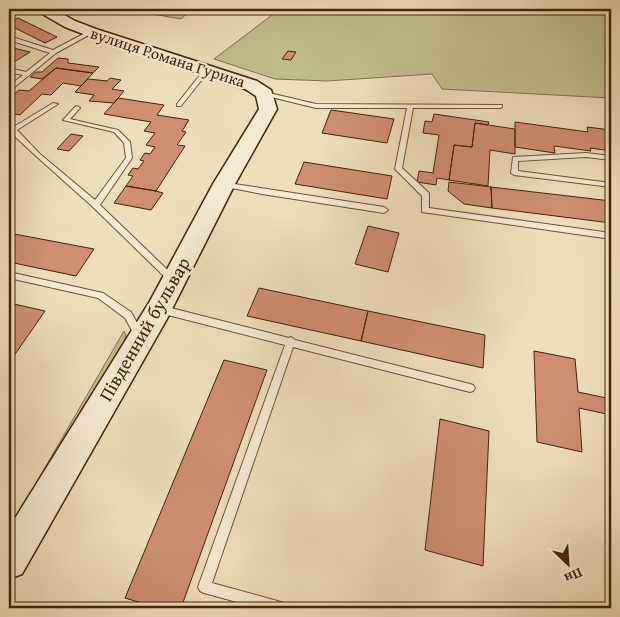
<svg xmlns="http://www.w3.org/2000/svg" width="620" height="617" font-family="'Gentium Book Plus',serif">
<rect width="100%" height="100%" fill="#eddebb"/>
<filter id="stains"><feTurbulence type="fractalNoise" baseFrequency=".004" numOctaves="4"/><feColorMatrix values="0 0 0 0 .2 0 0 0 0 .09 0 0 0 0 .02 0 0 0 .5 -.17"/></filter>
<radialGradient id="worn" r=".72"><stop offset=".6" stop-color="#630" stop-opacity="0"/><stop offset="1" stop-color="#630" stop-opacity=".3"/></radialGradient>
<path fill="#c0bf8b" stroke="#81724a" d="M123 9H192L181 19Z
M280 9H611V98L442 89 432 74 327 81 275 79 214 59Z
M124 331 126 335 124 341 9 543V530Z"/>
<path fill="#ce8e72" stroke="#422609" d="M18 18 57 37 45 43 9 25V22Z
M9 47 30 52 11 64H9Z
M288 51 296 52 291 60 282 59Z
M58 58 68 59V63L99 67 93 73 56 68 42 79 30 77 36 72H42Z
M56 68 93 73 81 86 63 83 51 95 42 94 20 115 9 113V96H12L19 90 29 91Z
M110 78 121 80 112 89 124 91 114 103 89 101 94 95 75 92 88 79 107 81Z
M118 98 164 105 157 115 189 120 182 131 186 132 177 145 185 146 156 191 126 186 133 176 128 175 133 168 138 169 144 161 140 160 145 153 150 154 155 147 146 145 155 133 144 131 151 122 104 114Z
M331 110 394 119 387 143 322 133Z
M434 114 489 122 488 125 475 123 472 147 454 145 449 180 437 178 436 185 417 182 419 171 433 173 439 135 423 133 425 121 432 122Z
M515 122 588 132 587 127 611 130V151L590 148 591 151 554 146 555 153 515 147Z
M475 123 515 129V154L490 150 488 186 449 180 454 145 472 147Z
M71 134 83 136 69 151 57 149Z
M304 162 392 176 387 199 295 184Z
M449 182 491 187 492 208 464 204 448 191Z
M126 186 156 191 163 193 151 210 114 203Z
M491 187 611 201V223L492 208Z
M368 226 399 233 388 272 355 264Z
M9 233 94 249 76 276 9 262Z
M259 288 368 311 361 341 247 316Z
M14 304 45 311 9 363V311Z
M368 311 485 335 483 368 361 341Z
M534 351 575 359 578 392 611 399V415L579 408 582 452 537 442Z
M224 360 267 370 181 608H158L125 598Z
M440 419 489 431 483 566 425 550Z"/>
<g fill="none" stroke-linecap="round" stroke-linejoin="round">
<defs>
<path id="service" d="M89 31 94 32 56 53 11 90 9 91V86L23 75 9 72V68L26 72 50 53 9 40V36L53 50Z
M207 69 212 70 204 77 181 106H177V104L200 75Z
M265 92 316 104 502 105V107L500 108H413L402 168 429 193V208L611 233V239L422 212V196L395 169 407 108H316L263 95 262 94Z
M53 103 58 104 17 130 40 154 95 200 126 158 124 143 114 132 63 120 75 107 77 106 80 108 70 119 118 130 130 142 132 158 100 205 177 279 178 281 177 283H171L93 207 36 156 9 131V127L12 128Z
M586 153 611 156V160L586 157 518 161V171L611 183V187L514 175 511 173 513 157Z
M221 182 384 207 388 210 384 213 262 194 221 186Z
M9 272 103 293 131 312 144 335 142 338 139 339 136 338 125 318 98 298 9 278Z
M159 305 289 338 291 337 295 340 470 384 473 385 475 388 473 391 470 392 293 347 212 583 281 602 285 604 287 608H259L204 593 200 591 198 587 285 345 156 312 155 309 156 306Z"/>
<path id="secondary" d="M37 9H54L75 21 96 29 257 81 271 90 277 109 235 184 168 317 22 574 9 579V528L150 301 213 184 259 109 256 96 245 89 86 35 65 27 39 12Z"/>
</defs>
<use href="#service" stroke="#6d5436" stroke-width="2"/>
<use href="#secondary" stroke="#422609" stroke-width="3"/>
<use href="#service" fill="#f3ead3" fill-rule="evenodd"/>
<use href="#secondary" fill="#f3ead3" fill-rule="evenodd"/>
</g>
<g text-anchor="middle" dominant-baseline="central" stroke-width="4.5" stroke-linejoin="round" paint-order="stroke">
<g font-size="16" fill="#422609" stroke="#f3ead3">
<text transform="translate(168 57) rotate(18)">вулиця Романа Гурика</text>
</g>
<g font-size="19" fill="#422609" stroke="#f3ead3">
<text transform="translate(144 329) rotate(-60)">Південний бульвар</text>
</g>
</g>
<rect width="620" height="617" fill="none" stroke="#eddebb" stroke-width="30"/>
<rect x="10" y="10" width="600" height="597" fill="none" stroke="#422609" stroke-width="2.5"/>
<rect x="15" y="15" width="590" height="587" fill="none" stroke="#422609"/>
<g transform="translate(568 564) rotate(155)" stroke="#f3ead3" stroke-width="4" paint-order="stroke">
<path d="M0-4L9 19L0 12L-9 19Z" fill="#422609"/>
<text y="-8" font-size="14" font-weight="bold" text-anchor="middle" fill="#422609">Пн</text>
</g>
<rect width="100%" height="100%" filter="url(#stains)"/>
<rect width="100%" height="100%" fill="url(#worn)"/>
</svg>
